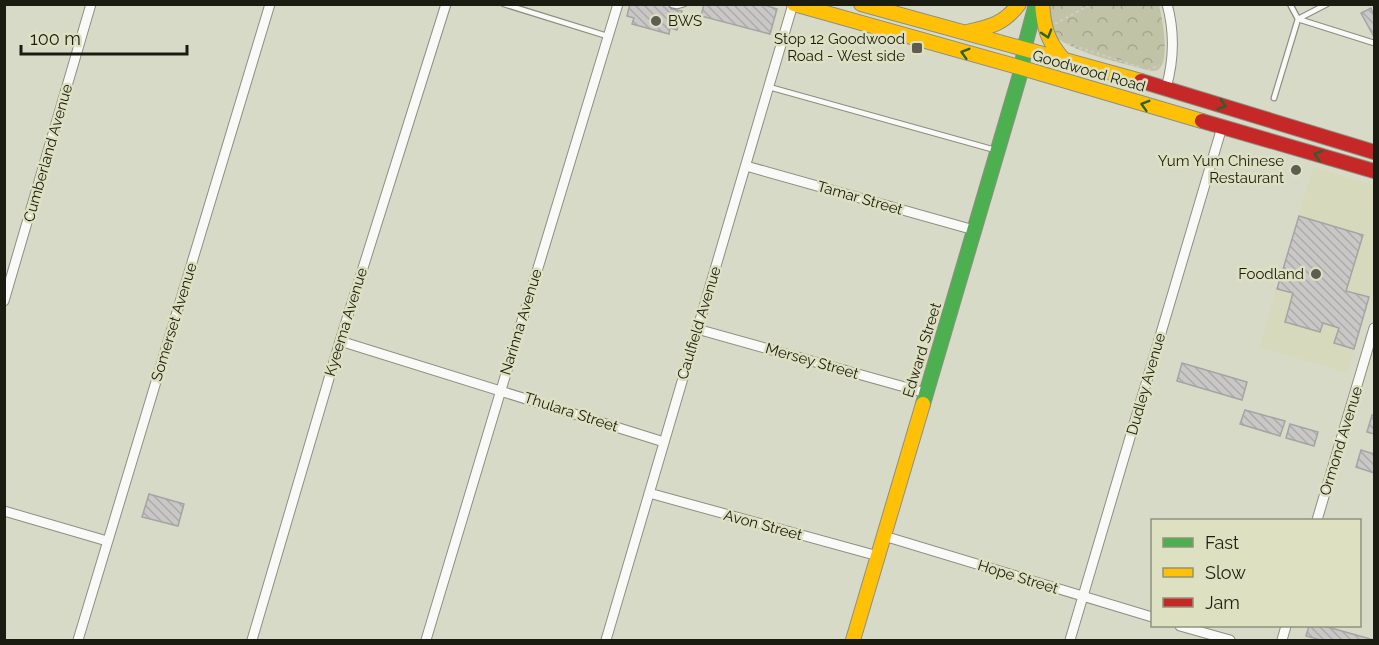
<svg xmlns="http://www.w3.org/2000/svg" width="1379" height="645" font-family="Raleway,sans-serif">
<defs>
<pattern id="park-crowns" width="20" height="18" patternUnits="userSpaceOnUse" patternTransform="scale(1.5)"><rect width="20" height="18" fill="#c0c3a5"/><path d="M2 6a3 3 0 1 1 6 0M12 15a3 3 0 1 1 6 0" fill="none" stroke="#a4a78d"/></pattern>
<pattern id="building-back-hatch" width="6" height="6" patternUnits="userSpaceOnUse" patternTransform="scale(1.5)"><rect width="6" height="6" fill="#c9c8c6"/><path d="M-1 5l2 2M0 0l6 6M5-1l2 2" fill="none" stroke="#acaba9"/></pattern>
</defs>
<rect width="100%" height="100%" fill="#d8dac8"/>
<path fill="#d6d9bb" d="M1313 167 1374 185V283L1347 373 1259 347Z"/>
<path fill="url(#park-crowns)" d="M1048 5H1159C1162 18 1170 57 1160 68 1157 71 1156 71 1151 71 1128 64 1065 52 1052 32 1048 25 1049 13 1048 5Z"/>
<path fill="url(#building-back-hatch)" stroke="#a4a4a2" stroke-width="1.5" d="M630 4H672L671 9 682 11 677 30 670 28 669 34 632 24 634 18 627 16Z
M704 4H761L777 9 770 34 701 16Z
M1371 8 1373 13H1374V37L1361 13Z
M1299 216 1363 235 1346 291 1369 297 1354 349 1334 343 1339 328 1323 323 1320 332 1285 322 1293 293 1277 289Z
M1182 363 1247 382 1242 400 1177 381Z
M1245 410 1285 421 1280 436 1240 424Z
M1372 415 1374 416V434L1367 432Z
M1290 424 1318 432 1314 446 1286 438Z
M1361 450 1374 454V473L1356 467Z
M149 494 184 504 178 526 142 517Z
M1309 626H1324L1374 640H1321L1306 636Z"/>
<g fill="none" stroke-linecap="round" stroke-linejoin="round">
<defs>
<path id="lane" d="M504 4 607 36
M1327 4 1298 19 1374 43
M672 5 677 6 684 4
M769 87 995 150
M1274 98 1298 19 1290 4"/>
<path id="street" d="M1166 88C1174 60 1175 33 1167 4
M746 166 974 230
M4 301 91 4
M697 329 926 393
M340 341 664 442
M649 493 878 556
M4 511 107 541
M1317 520 1374 328
M884 536 1152 617
M1180 626 1230 640
M78 640 270 4
M252 640 340 341 446 4
M426 640 501 390 618 4
M606 640 793 4
M1070 640 1222 127
M1282 640 1286 626"/>
<path id="fast" d="M923 404 1022 68 1024 49 1036 4"/>
<path id="slow" d="M794 4 1022 68 1202 121
M861 4 1141 81
M1042 4C1044 28 1047 40 1063 59
M967 32C990 27 1004 24 1019 4
M853 640 923 404"/>
<path id="jam" d="M1141 81 1374 152
M1202 121 1374 171"/>
</defs>
<use href="#lane" stroke="#8e8f82" stroke-width="7"/>
<use href="#street" stroke="#8e8f82" stroke-width="11"/>
<use href="#fast" stroke="#8e8f82" stroke-width="16"/>
<use href="#slow" stroke="#8e8f82" stroke-width="16"/>
<use href="#jam" stroke="#8e8f82" stroke-width="16"/>
<path stroke="#cecec9" stroke-width="2" stroke-dasharray="3 3" stroke-linecap="butt" d="M1055 24 1091 4
M1068 44 1142 68
M1148 69 1149 70 1159 65"/>
<use href="#lane" stroke="#f9f9f7" stroke-width="4.5"/>
<use href="#street" stroke="#f9f9f7" stroke-width="9"/>
<use href="#fast" stroke="#4caf50" stroke-width="14"/>
<use href="#slow" stroke="#ffc107" stroke-width="14"/>
<use href="#jam" stroke="#c62828" stroke-width="14"/>
</g>
<defs><path id="oneway-chevron" d="M-2-3.5L2.5 0L-2 3.5" fill="none" stroke-width="1.6" stroke-linecap="round" stroke-linejoin="round" transform="scale(1.5)"/></defs>
<g stroke="#315e2d">
<use href="#oneway-chevron" transform="translate(1047 34) rotate(73)"/>
<use href="#oneway-chevron" transform="translate(965 53) rotate(-164)"/>
<use href="#oneway-chevron" transform="translate(1145 105) rotate(-164)"/>
<use href="#oneway-chevron" transform="translate(1222 105) rotate(17)"/>
<use href="#oneway-chevron" transform="translate(1318 155) rotate(-164)"/>
</g>
<g fill="#5d5e51" stroke="#dee1c1" stroke-width="2">
<circle cx="656" cy="21" r="6"/>
<rect x="911" y="42" width="12" height="12" rx="3"/>
<circle cx="1296" cy="170" r="6"/>
<circle cx="1316" cy="274" r="6"/>
</g>
<g text-anchor="middle" dominant-baseline="central" stroke-width="5" stroke-linejoin="round" paint-order="stroke">
<g font-size="15" fill="#1b1c11" stroke="#dee1c1" text-anchor="end">
<text x="668" y="21" text-anchor="start">BWS</text>
<text x="905" y="39">Stop 12 Goodwood<tspan x="905" dy="17">Road - West side</tspan></text>
<text x="1284" y="161">Yum Yum Chinese<tspan x="1284" dy="17">Restaurant</tspan></text>
<text x="1304" y="274">Foodland</text>
</g>
<g font-size="15" fill="#1b1c11" stroke="#dee1c1">
<text transform="translate(1089 71) rotate(16)">Goodwood Road</text>
<text transform="translate(48 153) rotate(-74)">Cumberland Avenue</text>
<text transform="translate(860 198) rotate(16)">Tamar Street</text>
<text transform="translate(174 322) rotate(-73)">Somerset Avenue</text>
<text transform="translate(346 322) rotate(-73)">Kyeema Avenue</text>
<text transform="translate(521 322) rotate(-73)">Narinna Avenue</text>
<text transform="translate(699 323) rotate(-73)">Caulfield Avenue</text>
<text transform="translate(922 350) rotate(-73)">Edward Street</text>
<text transform="translate(812 361) rotate(16)">Mersey Street</text>
<text transform="translate(1146 384) rotate(-74)">Dudley Avenue</text>
<text transform="translate(571 412) rotate(18)">Thulara Street</text>
<text transform="translate(1341 441) rotate(-73)">Ormond Avenue</text>
<text transform="translate(763 525) rotate(15)">Avon Street</text>
<text transform="translate(1018 577) rotate(17)">Hope Street</text>
</g>
</g>
<rect width="1379" height="645" fill="none" stroke="#1b1c11" stroke-width="12"/>
<rect x="1151" y="519" width="210" height="108" fill="#dee1c1" stroke="#90927b" stroke-width="1.5"/>
<rect x="1163" y="538" width="30" height="9" fill="#4caf50" stroke="#90927b" stroke-width="1.5"/>
<text x="1205" y="549" font-size="18" fill="#1b1c11">Fast</text>
<rect x="1163" y="568" width="30" height="9" fill="#ffc107" stroke="#90927b" stroke-width="1.5"/>
<text x="1205" y="579" font-size="18" fill="#1b1c11">Slow</text>
<rect x="1163" y="598" width="30" height="9" fill="#c62828" stroke="#90927b" stroke-width="1.5"/>
<text x="1205" y="609" font-size="18" fill="#1b1c11">Jam</text>
<path d="M21 45v9h166v-9" fill="none" stroke="#1b1c11" stroke-width="3"/>
<text x="30" y="45" font-size="18" fill="#1b1c11" stroke="#dee1c1" stroke-width="4.5" paint-order="stroke">100 m</text>
</svg>
